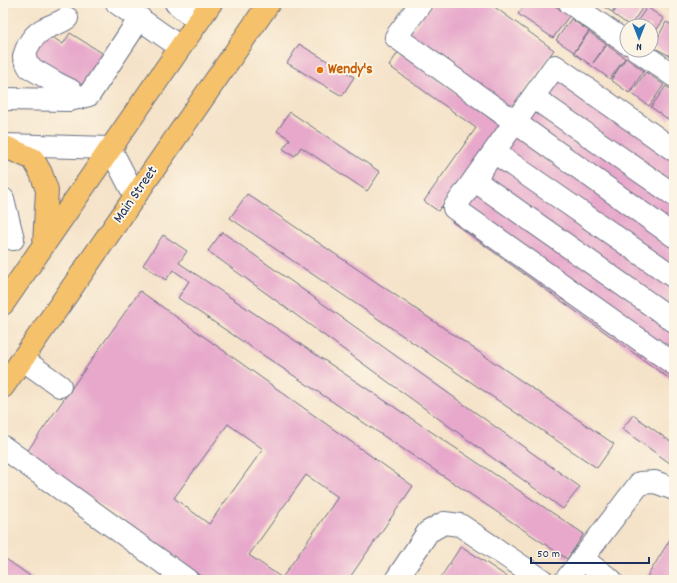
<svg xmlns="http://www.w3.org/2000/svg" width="677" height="583" font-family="Dekko,sans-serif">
<rect width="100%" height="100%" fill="#fcf5e5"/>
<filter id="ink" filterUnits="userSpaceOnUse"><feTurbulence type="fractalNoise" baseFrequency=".025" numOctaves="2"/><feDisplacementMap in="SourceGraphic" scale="8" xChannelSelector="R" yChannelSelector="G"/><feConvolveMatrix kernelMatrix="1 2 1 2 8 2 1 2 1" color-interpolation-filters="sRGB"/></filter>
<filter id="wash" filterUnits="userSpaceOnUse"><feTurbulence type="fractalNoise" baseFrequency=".012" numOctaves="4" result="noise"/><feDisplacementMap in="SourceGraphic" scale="16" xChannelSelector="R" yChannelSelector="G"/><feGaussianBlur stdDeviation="0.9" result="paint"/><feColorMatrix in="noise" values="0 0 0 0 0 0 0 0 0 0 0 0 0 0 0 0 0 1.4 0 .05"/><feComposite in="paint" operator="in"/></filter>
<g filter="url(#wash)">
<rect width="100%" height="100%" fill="#f5e3c9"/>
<g id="blocks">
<path fill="#e7a8cb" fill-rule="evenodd" d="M433 3H489L554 50 511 109 409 35Z
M526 3H551L569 16 553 38 518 14Z
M598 3H618L612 12Z
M620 3H643L645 4 630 26 613 14Z
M665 3H674V5L672 8Z
M647 7 664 19 651 38V26H634Z
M571 19 589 31 574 52 556 40Z
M666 22 674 26V54L672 57 653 47Z
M589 32 606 44 593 63 607 45 625 58 610 79 574 53Z
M46 33 63 44 70 33 107 56 85 91 30 57Z
M299 44 354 77 342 96 287 63Z
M399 51 500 126 438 211 424 201 476 128 389 66Z
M626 58 644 71 629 93 611 80Z
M646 72 664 85 649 106 631 93Z
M557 75 674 159V188L543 95Z
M666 86 674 92V113L669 120 651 107Z
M537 104 674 203V229L523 123Z
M290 112 380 172 367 191 301 147 295 156 283 149 290 139 277 131Z
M517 133 674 245V272L504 151Z
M497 160 674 287V315L484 178Z
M474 185 674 328V356L460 204Z
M247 194 614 444 597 468 230 218Z
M457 215 674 370V382L452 222Z
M222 232 580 487 563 509 208 251Z
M163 235 187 251 179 263 584 534 567 559 178 298 189 281 173 270 166 280 143 265Z
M140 291 413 486 348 580H206L122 519 26 453ZM228 424 263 449 209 524 174 498ZM306 475 338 497 282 578 249 555Z
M633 415 674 444V466L622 429Z
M674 533V580H645Z
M461 546 512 580H439Z
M3 557 36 580H3Z"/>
</g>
</g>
<g filter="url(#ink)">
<use href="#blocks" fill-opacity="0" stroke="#676e83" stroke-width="1"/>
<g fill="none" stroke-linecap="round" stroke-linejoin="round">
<defs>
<path id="minor" d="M117 3 180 47
M176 3 198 21
M421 3 396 37 674 236
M570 3 627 43
M67 18C60 23 52 25 44 29 33 35 27 45 24 57L29 67 56 83 70 90 79 98
M637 50 674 76
M533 97 674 195
M3 99 69 100 89 95 140 18
M3 145 110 148 135 196
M674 150 555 66 454 208 674 364
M494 152 674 277
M474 180 674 321
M3 199 13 239
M22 359 60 386
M3 447 187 580
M582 559 611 580
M396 580 428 532 444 523 460 525 542 580
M566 580 640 483 655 482 674 489"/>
<path id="major" d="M3 146 33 159 41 173 47 190 44 244
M3 304 211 3
M3 387 269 3"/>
</defs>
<use href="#minor" stroke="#676e83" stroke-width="24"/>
<use href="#major" stroke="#676e83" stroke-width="24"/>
<use href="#minor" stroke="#fff" stroke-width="22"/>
<use href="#major" stroke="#f5c16b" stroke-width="22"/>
</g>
</g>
<circle fill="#e8710a" stroke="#fcf5e5" stroke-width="1.5" cx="320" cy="70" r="4"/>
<g text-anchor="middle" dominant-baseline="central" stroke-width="4" stroke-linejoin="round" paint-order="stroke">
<g font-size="15" font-weight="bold" fill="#c56008" stroke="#fcf5e5" text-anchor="start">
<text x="328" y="70">Wendy's</text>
</g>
<g font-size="15" fill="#1b2f5e" stroke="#fcf5e5">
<text transform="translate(136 195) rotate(-55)">Main Street</text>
</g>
</g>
<rect width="677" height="583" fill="none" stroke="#fcf5e5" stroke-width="16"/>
<g transform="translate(639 38) rotate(180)"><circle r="19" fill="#fcf5e5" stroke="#a2a6af"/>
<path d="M0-3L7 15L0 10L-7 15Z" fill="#1f6fb2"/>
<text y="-6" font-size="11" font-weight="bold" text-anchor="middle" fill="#1b2f5e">N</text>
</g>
<path d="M531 557v6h118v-6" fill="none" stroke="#1b2f5e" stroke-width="2"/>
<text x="537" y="557" font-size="12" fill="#1b2f5e" stroke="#fcf5e5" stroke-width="3" paint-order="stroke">50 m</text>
</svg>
